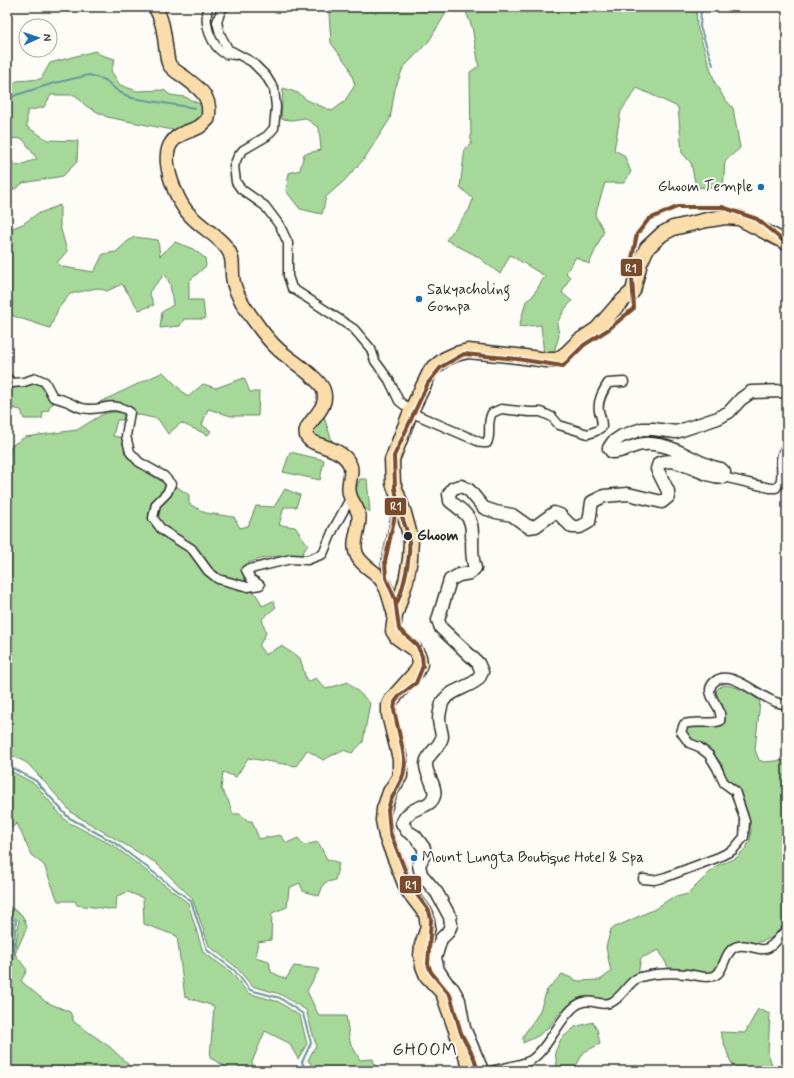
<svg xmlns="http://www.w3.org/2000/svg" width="794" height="1078" font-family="Mynerve,sans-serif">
<rect width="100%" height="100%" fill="#fdfcf7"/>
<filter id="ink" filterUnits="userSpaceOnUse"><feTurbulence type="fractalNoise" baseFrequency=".025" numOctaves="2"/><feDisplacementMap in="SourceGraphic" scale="8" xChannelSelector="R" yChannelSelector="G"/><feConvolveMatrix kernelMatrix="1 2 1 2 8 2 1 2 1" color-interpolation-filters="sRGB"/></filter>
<g filter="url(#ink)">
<path fill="#a6d89a" stroke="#688262" d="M335 7H456L449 8 429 41 403 68 395 89 390 119 364 159 344 181 326 197 322 214 300 209 286 191 289 173 300 170 304 154 321 150 319 128 305 118 292 120 281 119 283 88 298 93 307 100 332 111 344 102 355 85 349 67 331 43 329 13Z
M464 7H696L697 26 715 83 724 98 733 108 740 148 725 161 723 189 696 187 691 163 682 153 678 107 637 88 621 111 614 150 624 155 631 172 624 183H605L595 215 604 231 589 264 576 257 566 273 570 277 562 293 572 301 565 309 557 323 559 336 553 355H544L541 325 519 327 526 301 532 297 545 276 510 255 500 274 477 256 446 240 469 210 473 199 460 187 465 148 471 145 470 72 479 66 472 27Z
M95 51 101 55 115 59 111 71 120 85 137 91 164 90 170 95 185 97 206 107 201 121 177 131 107 117 86 106 75 95H51L44 107 27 111V127L48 140 78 141 77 162 63 176 23 183 15 189 7 190V156L17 166 37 159 23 139 8 138 7 135V87L17 81 41 79 50 63Z
M60 205V226L67 251 57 263 63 267 94 272 103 254 116 252 128 241 134 237 158 240 160 256 175 242 193 249 205 258 206 266 189 281V300H203L205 319H184L180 326 160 328 162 312 173 305 170 284 165 274 149 292 154 305 139 310 122 284 107 291 97 288 70 294 58 309 50 328 7 314V230L23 224 37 214Z
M163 372 188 397 203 384 216 388 244 378 250 392H259L258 416H231L208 409 202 425 211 431 208 435 181 423 168 434 158 419 135 414C126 400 115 403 100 402Z
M37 383C44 388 49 396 56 401L49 407V410L43 412 42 419H24L21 410 7 407V385L12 388Z
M112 412H121L124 416V420H117L113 436 123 438C126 466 146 470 166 485 160 497 146 503 149 519 152 533 178 542 189 550 200 558 205 573 215 581 226 588 241 589 254 592L259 599 262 606 273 601 276 607 262 619 266 633 259 646 265 655 281 646 300 658 307 682 316 678 326 689 348 682 370 703 363 742 352 753 343 750 323 760 307 750 296 766 248 758 236 777 223 772 221 789 228 800 233 814H241L248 821H252L259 839 280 835 287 843 298 838 304 845 318 842 327 859 339 863 335 880 324 883 319 896 303 891 300 883 289 888 287 907 272 913 271 940 258 942 255 957 269 961 271 972 286 979 294 966 319 969 307 991 319 1016H346L350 1042 360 1060 373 1059 376 1071H313L314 1069 308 1060 316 1045 306 1010 280 994 252 986 236 967 209 946 192 898 156 863 72 813 41 778 27 763 7 753V458H9L11 446 25 437 77 430 103 414Z
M324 417 334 447 319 441 310 431 316 421Z
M290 452 324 460 320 480 283 472Z
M360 479H367L370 512C357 502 352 495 360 479Z
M176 486 189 495V504L206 513 234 517 240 528 248 526 256 506 274 507 285 489 300 495 296 507H284L279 525 295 527 308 545 300 557C282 554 260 557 244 565L242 572 245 579 250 583 234 580 221 575 212 569 194 546 165 528 156 517 159 506 172 493Z
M723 685C736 685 749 693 760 701L755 750 759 760 764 762 786 760 787 758V926C782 928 779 933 774 936 764 943 746 944 734 945L720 966 713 972 701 975 681 969H669L659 950 641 958 638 974 613 998 604 1002 585 1000 573 1001 558 1015 550 1026 538 1036 523 1043V1036L539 1013 547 990 562 974 578 981 600 980 611 972 606 947 611 929 655 909 671 898 688 894 716 866 736 858 746 848 750 840 751 830 749 817 740 790 726 780 722 764 710 751 691 742 684 733 688 726 707 724 712 727 720 726C727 716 723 714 719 704 718 700 717 695 716 690Z
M7 769 35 784 66 821 114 846 188 903 203 952 231 972 248 993 279 1002 300 1016 307 1044 298 1059 289 1043 265 1031 252 1062 254 1071H226L223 1065 210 1058 214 1006 185 997 177 936 144 924 143 898 128 892 117 896 116 910 77 905 75 901H58L44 865 31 855 17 823 7 832Z
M7 905 22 915 27 927 15 954 27 970 21 981 46 1002 70 1012 74 1022 110 1047 133 1069 132 1071H115L107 1064 97 1071H7V975L14 956 19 921 7 912Z
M7 918 14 923 10 953 7 961Z
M758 1009 770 1014 768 1053 774 1071H736L730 1060 720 1032 745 1033Z
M593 1022 597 1029 600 1044 584 1052 576 1066 579 1071H547V1070L557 1066 555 1052 561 1039 575 1027Z"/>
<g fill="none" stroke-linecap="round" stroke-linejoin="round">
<path stroke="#66979a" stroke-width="2" d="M701 7 700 27 713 65
M7 100 16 95 51 84 89 75 105 80 119 92 132 98 195 108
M7 765 36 781 68 817 115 843 191 901 207 950 234 970 250 990 280 998 303 1014 311 1043 302 1062 306 1071
M7 915 16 921 13 953 7 969"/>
<defs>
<path id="minor" d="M208 7C207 12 206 18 207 23 208 33 215 50 226 54 229 55 232 54 235 55
M224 7 221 10 217 22 220 34 228 49 252 62 266 76 274 89 276 107 274 128 267 136 243 150 238 156 234 166 236 182 241 189 265 206 280 226 288 243V276L292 288 354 329 371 349 375 361 389 380 399 401 417 415 482 443H487C492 433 486 424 492 413L501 409 529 412H541L552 417 559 425 588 434 596 431 602 427C602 420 601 417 599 411 597 401 603 391 608 383L624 382
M7 378 12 383 24 382 36 378 45 382 53 397C58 398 63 400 68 402 73 404 77 407 82 408 102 413 110 399 130 412L126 436 130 452 139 462 164 476 171 484 167 493 156 504 153 518 162 530 192 549 208 571 218 579 248 587 260 585 251 579 246 570 291 559 307 560 323 554 333 530 351 497
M723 477 770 488H776C778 485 781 482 781 479 783 467 777 456 787 447
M643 879 654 880 666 877 719 857 733 850 744 837 745 821 735 791 724 783 717 768 709 755 699 747 689 743 681 732 684 724C698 720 709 725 720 721 723 707 710 701 710 690 710 687 712 684 714 682 733 665 765 706 787 704
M490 1071C501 1068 522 1065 531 1060 550 1048 563 1008 583 1002 593 999 602 1007 612 1002 625 995 629 978 645 976 656 973 675 973 687 974 696 975 704 979 714 976 725 972 723 953 735 947 746 942 757 951 764 949 774 948 779 935 787 930"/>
<path id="secondary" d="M481 1071 482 1070 464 1028 459 1000 453 989 446 982 438 970 435 958 441 939 448 932 451 925 450 917 437 893 421 874 419 865 424 855V848L415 836 407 831 402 823C410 804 430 810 434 796 437 786 425 774 426 764 427 753 440 748 442 737 442 732 439 725 439 719 439 715 441 705 443 701 451 690 467 688 477 680 479 678 481 675 482 672L478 663 441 628 438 620 450 580 459 575 470 573 475 568C469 552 475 533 470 521 467 513 457 507 450 501L449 494 453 488 461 486 469 490 484 508 496 512 512 515 529 527 536 526 554 513 560 515 572 527H580L589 522 592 502 604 496 628 494 662 502 668 497V491L657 469 659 463C663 462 668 461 672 461 690 464 705 477 723 477L724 472 721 469C701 466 684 451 664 446 658 445 651 443 645 444 634 444 624 452 612 452L609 448 613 442 622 436 642 429H653L676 432 718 418 729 412 741 399 751 392 787 391"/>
<path id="primary" d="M155 7C163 20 164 34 166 49 167 54 167 60 169 64 172 70 179 73 183 76 200 89 212 96 208 119 205 122 202 125 199 127 189 132 178 133 172 142 159 158 176 201 189 214 200 227 216 234 226 247 235 258 231 268 233 280 235 293 245 308 253 319 260 329 269 341 279 350 290 360 318 377 323 389 332 411 300 423 307 437 313 447 340 446 349 463 354 471 348 481 349 490 349 500 358 507 359 516 360 528 352 541 356 553 359 563 371 569 378 576 388 586 390 602 395 616"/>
<path id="trunk" d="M472 1071 458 1036 443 993 427 976 423 966 421 956 422 945 428 927 426 914 407 889 386 836 383 820 384 809 390 792 400 776V759L389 715V705L392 699 417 671 420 664 419 657 415 650 397 637 393 631 395 616 406 581 410 559 411 539 404 513 393 483 392 460 411 411 431 370 445 359 456 354 468 351 517 356 547 360H556L560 358 567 353 579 341 597 329 617 306 633 291 640 263 647 248 662 234 673 228 707 220 725 217 739 218 787 243"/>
</defs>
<use href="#minor" stroke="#2b2b2b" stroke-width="11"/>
<use href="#secondary" stroke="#2b2b2b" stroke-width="15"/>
<use href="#primary" stroke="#2b2b2b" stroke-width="16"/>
<use href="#trunk" stroke="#2b2b2b" stroke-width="17"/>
<use href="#minor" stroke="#fdfcf7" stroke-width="8"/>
<use href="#secondary" stroke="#fdfcf7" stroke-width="12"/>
<use href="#primary" stroke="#fbddab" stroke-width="13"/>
<use href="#trunk" stroke="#fbddab" stroke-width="14"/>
<defs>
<path id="rail" d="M386 578 383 571 382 564 396 497
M396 605C403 591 411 557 409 541 408 529 400 512 397 499"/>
</defs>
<use href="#rail" stroke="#2b2b2b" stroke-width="3.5"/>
<use href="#rail" stroke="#fdfcf7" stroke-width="2" stroke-dasharray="6" stroke-linecap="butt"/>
<defs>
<path id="rail-1" d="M396 605C403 591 411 556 409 541 408 530 402 519 399 508
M478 1071 474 1058 461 1033 450 995 431 972 428 964 431 919 429 911 412 888 390 832 388 810 390 802 403 776 405 764 402 746 394 710 395 702 400 695 416 683 423 666 422 656 417 645 399 629 395 599 386 578 385 561 394 520 397 499 395 488 394 456 428 383 441 367 464 354 517 359 563 366 584 345 609 329 634 308 631 263 637 234 649 219 677 207H722L757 219 787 244"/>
</defs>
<use href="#rail-1" stroke="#fdfcf7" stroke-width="7"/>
<use href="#rail-1" stroke="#7a4b2a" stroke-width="4"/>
</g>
</g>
<g fill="#1f6fb2" stroke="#fdfcf7" stroke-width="1.5">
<circle cx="761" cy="187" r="4"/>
<circle cx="419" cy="299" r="4"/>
<circle cx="414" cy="858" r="4"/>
</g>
<circle fill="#2b2b2b" stroke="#fdfcf7" stroke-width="1.5" cx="408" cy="536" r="5"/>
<g text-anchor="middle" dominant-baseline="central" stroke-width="4" stroke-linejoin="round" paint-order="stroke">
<g font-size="15" fill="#2b2b2b" stroke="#fdfcf7" text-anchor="start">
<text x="753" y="187" text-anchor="end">Ghoom Temple</text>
<text x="427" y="290">Sakyacholing<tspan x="427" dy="17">Gompa</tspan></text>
<text x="422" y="858">Mount Lungta Boutique Hotel &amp; Spa</text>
</g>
<g font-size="15" font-weight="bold" fill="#2b2b2b" stroke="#fdfcf7" text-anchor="start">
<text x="417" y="536">Ghoom</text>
</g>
<g font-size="17" letter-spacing="1" fill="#2b2b2b" stroke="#fdfcf7">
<text x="425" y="1050">GHOOM</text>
</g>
</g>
<g stroke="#fdfcf7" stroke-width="1.5">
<rect x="620" y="258" width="23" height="19" rx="4" fill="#7a4b2a"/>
<rect x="384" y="497" width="23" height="19" rx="4" fill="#7a4b2a"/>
<rect x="399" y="875" width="23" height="19" rx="4" fill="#7a4b2a"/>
</g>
<g font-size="11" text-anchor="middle" font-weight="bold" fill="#fff">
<text x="631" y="272">R1</text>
<text x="396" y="510">R1</text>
<text x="411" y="889">R1</text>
</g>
<rect width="794" height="1078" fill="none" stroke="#fdfcf7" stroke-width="24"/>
<rect x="12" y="12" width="770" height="1054" fill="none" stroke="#2b2b2b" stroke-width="1.5" filter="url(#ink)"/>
<g transform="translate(38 38) rotate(87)"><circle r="19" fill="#fdfcf7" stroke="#a9a8a5"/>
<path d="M0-3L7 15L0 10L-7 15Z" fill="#1f6fb2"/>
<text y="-6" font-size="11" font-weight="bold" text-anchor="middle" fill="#2b2b2b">N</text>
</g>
</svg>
